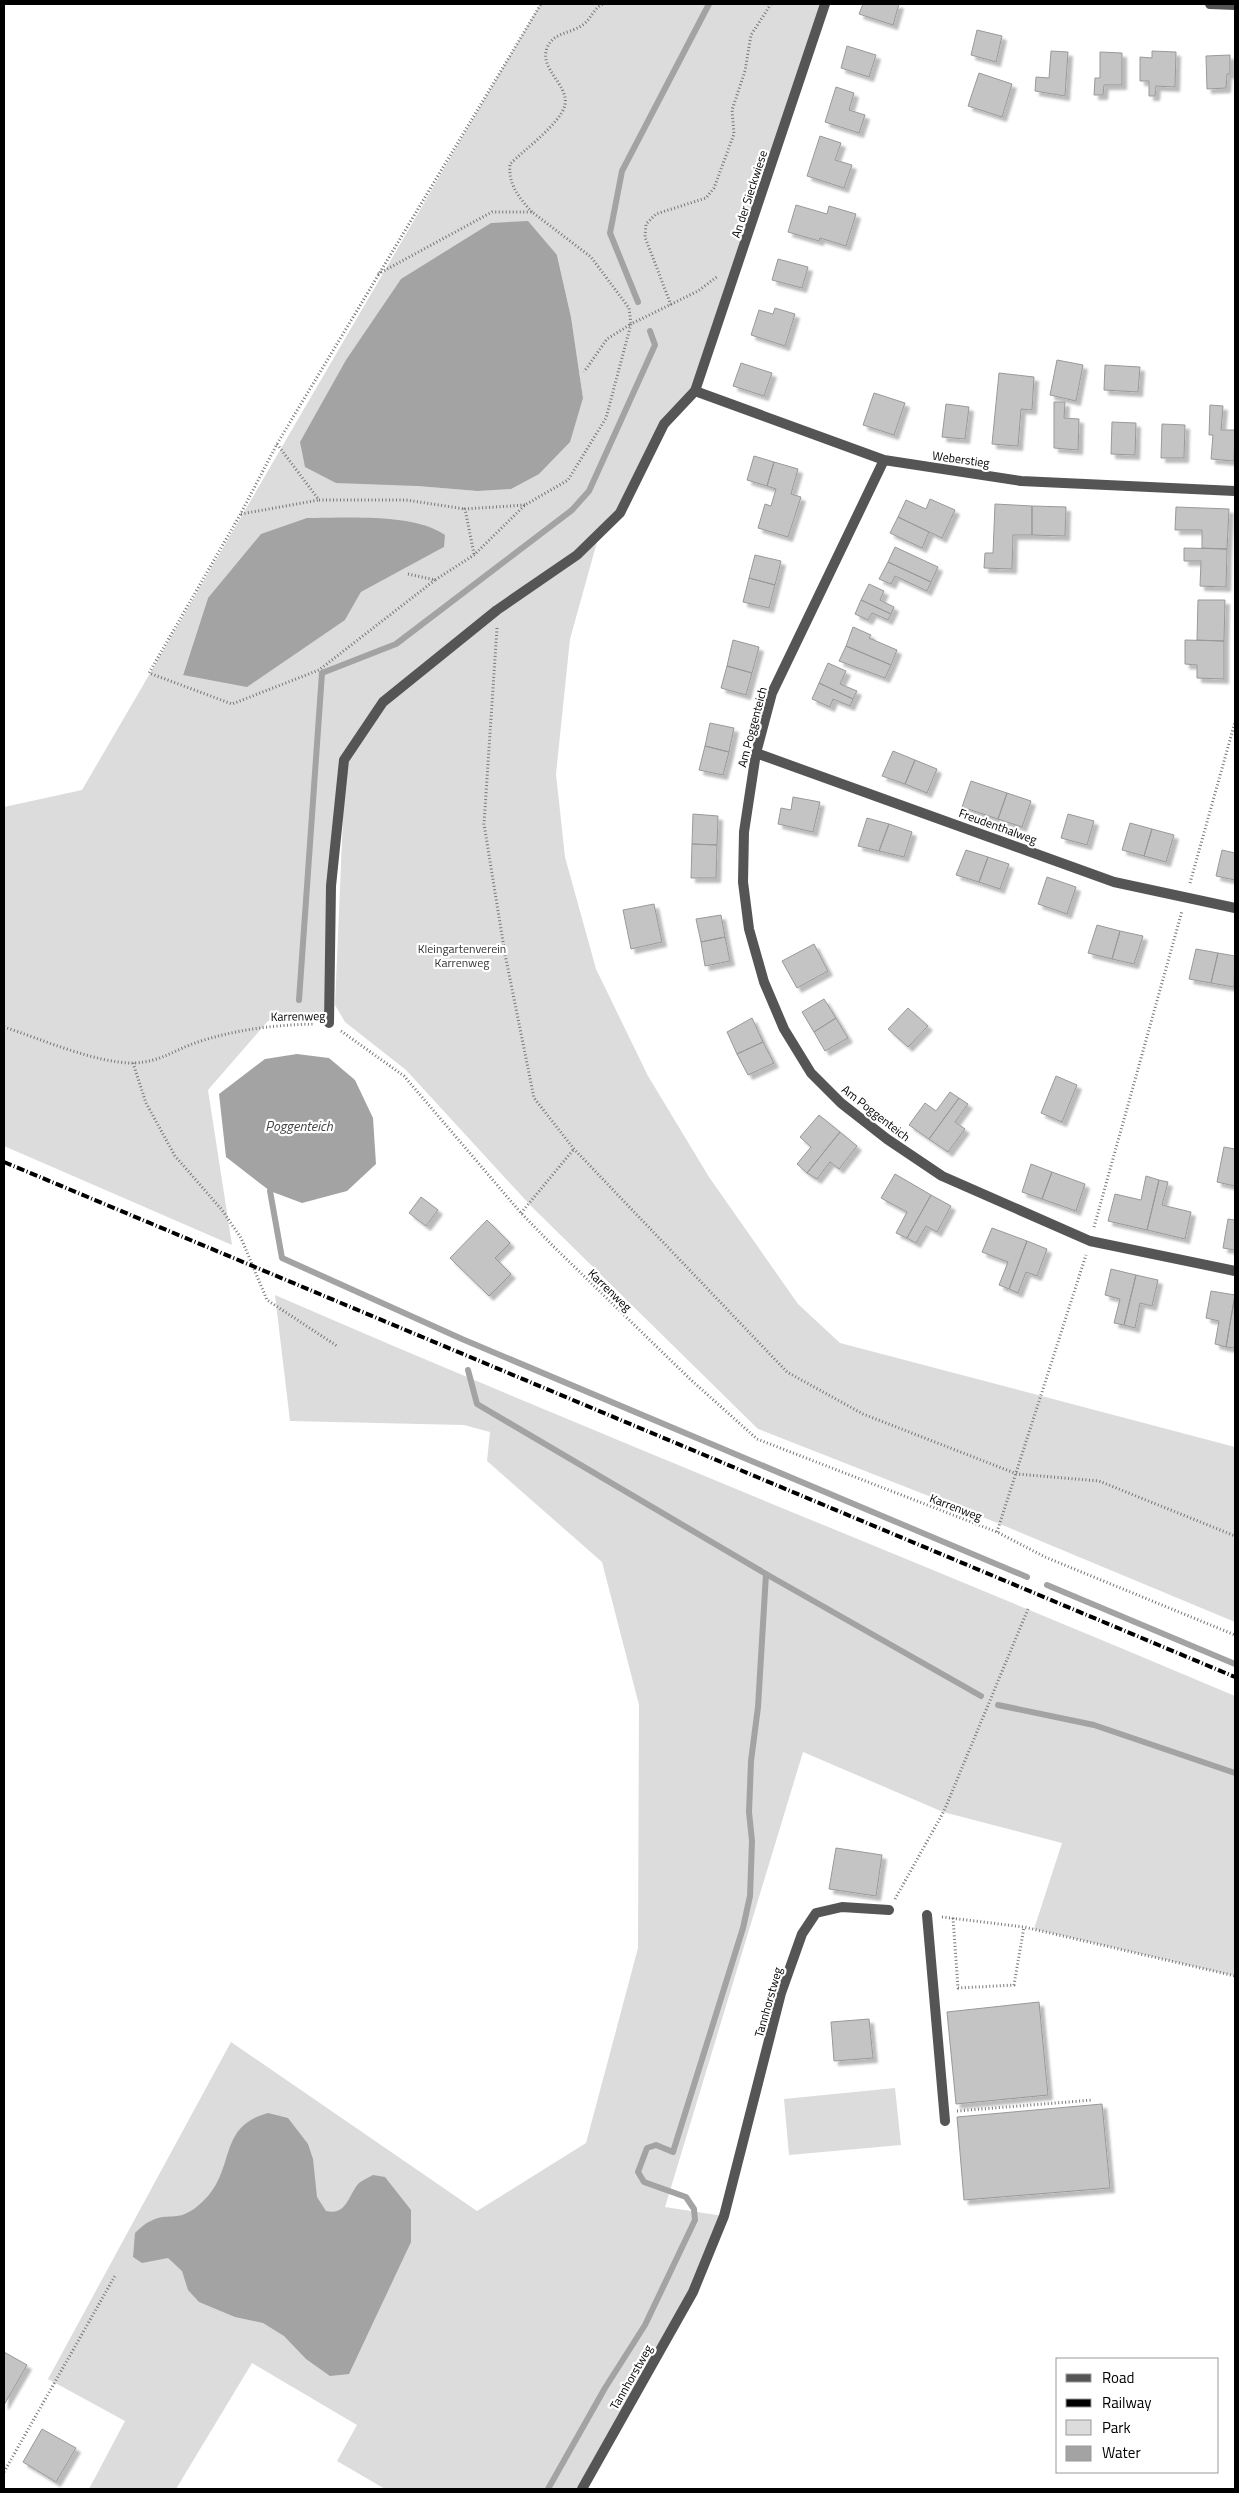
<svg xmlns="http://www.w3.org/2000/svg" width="1239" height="2493" font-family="'Titillium Web',sans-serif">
<defs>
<filter id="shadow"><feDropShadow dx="4.5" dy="4.5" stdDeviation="1" flood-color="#0004"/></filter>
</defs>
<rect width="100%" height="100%" fill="#fff"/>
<path fill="#dcdcdc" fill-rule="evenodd" d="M540 4H824L695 390 664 425 620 513 597 542 570 639 556 774 565 857 596 969 648 1076 709 1177 798 1304 840 1343 1235 1447V1622L1000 1524 758 1429 531 1206 406 1070 345 1022 335 1005 345 770 331 887 328 1017 268 1021 208 1090 232 1245 4 1146V807L82 790ZM557 254 571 317 583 398 477 491 417 486ZM444 547 361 592 345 620 183 674 208 598Z
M275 1295C593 1433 916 1561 1235 1696V1976L1034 1929 1062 1843 943 1812 803 1752 665 2207 723 2216 693 2292 577 2489H385L337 2461 357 2425 252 2363 176 2489H89L125 2421 48 2379 231 2042 477 2211 586 2143 638 1948 639 1705 602 1562 487 1461 490 1432 464 1425 290 1421Z
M895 2088 901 2145 789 2155 784 2099Z"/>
<path fill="#a3a3a3" d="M528 221 557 255 571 317 583 398 570 442 539 474 511 489 477 491 417 486 336 483 305 467 300 442 346 360 401 279 491 223Z
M307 518C345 518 414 513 445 535L444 547 361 592 345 620 247 687 183 675 208 598 261 534Z
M297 1054 329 1058 355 1080 373 1118 376 1164 347 1191 302 1203 270 1191 226 1157 219 1094 265 1059Z
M268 2113 288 2118 308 2144 313 2159 317 2197 326 2211C347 2216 348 2195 359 2183 363 2180 369 2177 373 2175L385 2177 411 2210V2242L349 2374 330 2376 306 2359 284 2336 263 2323 235 2317 199 2302 188 2290 182 2271 168 2258 142 2263 133 2257 135 2233C142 2226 148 2221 158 2218 164 2216 170 2217 177 2216 189 2215 201 2204 208 2196 235 2164 219 2126 268 2113Z"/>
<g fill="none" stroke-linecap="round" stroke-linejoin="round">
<path stroke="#a3a3a3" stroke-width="6" d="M638 302 610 233 622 171 709 4
M299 1000 322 673 396 644 572 510 589 491 655 345 650 331
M270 1191 282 1258 462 1339 1027 1577
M468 1370 477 1404 766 1574 981 1696
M1047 1585 1235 1664
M998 1705 1094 1725 1235 1773
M548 2489 605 2388 645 2325 695 2220 694 2209 686 2197 644 2182 638 2172 647 2148 656 2145 673 2152 743 1928 750 1896 752 1841 749 1812 751 1761 758 1707 766 1574"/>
</g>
<path fill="#c4c4c4" stroke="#999" filter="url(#shadow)" d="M863 4H899L893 25 859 14Z
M977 30 1002 36 996 62 971 55Z
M847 46 876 55 869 77 841 68Z
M1051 51 1068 52 1065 96 1035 91 1036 77 1049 78Z
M1152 51 1176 52 1175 87 1156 86 1155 96H1149V81H1140V57L1152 58Z
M1100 52 1122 53V85H1104L1103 95H1094L1095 78H1100Z
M1230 55V74H1227L1226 88 1207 89 1206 56Z
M979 73 1012 84 1002 117 968 106Z
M836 87 854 93 849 110 865 115 859 133 825 122Z
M820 136 841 143 835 160 852 165 844 188 807 176Z
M796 205 827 214 829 206 856 214 846 246 820 238 819 241 788 232Z
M778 259 808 267 802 288 772 280Z
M775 308 795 314 785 346 751 335 759 310 773 314Z
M1057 360 1083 365 1076 401 1050 395Z
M741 363 772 373 764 396 733 386Z
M1105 365 1140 367 1138 392 1104 390Z
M999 373 1034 377 1032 410 1021 409 1018 446 992 444Z
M874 393 905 403 894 435 863 425Z
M1054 402H1065L1064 418 1079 419 1078 450 1054 448Z
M946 404 969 407 965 439 942 437Z
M1210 405 1223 406 1221 430H1235L1234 461 1211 459 1213 435H1209Z
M1112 422 1136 423 1135 455 1111 454Z
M1162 424 1185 425 1184 458H1161Z
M754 456 774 462 767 486 747 480Z
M774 462 798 469 791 494 801 497 788 537 758 528 765 504 771 506 776 489 767 486Z
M930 499 955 510 942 538 898 517 906 500 926 509Z
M995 504 1032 506V535H1013L1012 569 984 568 985 553H993Z
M1032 506 1066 507 1065 536 1032 535Z
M1176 507 1229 509 1227 549 1202 548V530H1175Z
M898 517 929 532 922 548 890 533Z
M895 547 938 567 931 582 888 562Z
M1184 548 1227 549 1226 587 1200 586 1201 561H1184Z
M755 555 781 561 775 585 749 578Z
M888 562 931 582 927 591 895 576 891 584 879 579Z
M749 578 775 585 769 608 743 602Z
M869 584 884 591 880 600 894 607 891 614 861 600Z
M861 600 891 614 888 620 872 613 868 620 855 614Z
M1198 600H1225L1224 641 1197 640Z
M853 627 871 635 869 638 897 650 891 665 846 646Z
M733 640 759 647 752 673 727 666Z
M1185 640 1224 641V679L1197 678V665L1185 664Z
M846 646 891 665 885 678 839 661Z
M828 663 846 671 840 684 857 691 853 699 819 683Z
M727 666 752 673 746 695 721 688Z
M819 683 853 699 850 706 833 699 830 707 812 699Z
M710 723 734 728 729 752 705 746Z
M705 746 729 752 723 775 699 770Z
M893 751 915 760 905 784 882 776Z
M915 760 937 769 927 793 905 784Z
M971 781 1007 793 998 819 962 807Z
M1007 793 1031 801 1022 827 998 819Z
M793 797 820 802 813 832 778 824 781 808 791 810Z
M693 814 718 816 717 845 692 844Z
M1068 814 1094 821 1087 845 1061 838Z
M867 818 889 824 879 851 858 846Z
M1130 823 1152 829 1144 856 1122 850Z
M889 824 912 832 904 857 879 851Z
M1152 829 1174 835 1166 862 1144 856Z
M692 844 717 845 716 878H691Z
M966 850 988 857 979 882 956 875Z
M1222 850 1235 853V880L1216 876Z
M988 857 1009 864 1000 889 979 882Z
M1047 877 1076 887 1067 914 1038 904Z
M654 904 662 942 631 949 623 910Z
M721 915 725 937 701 942 696 919Z
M1097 925 1120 931 1112 959 1088 953Z
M1120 931 1143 936 1134 964 1112 959Z
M725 937 730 961 705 966 701 942Z
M814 944 828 971 797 988 782 961Z
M1196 949 1218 953 1211 983 1189 979Z
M1218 953 1235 956 1234 987 1211 983Z
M824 999 836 1018 814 1032 802 1012Z
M908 1008 928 1026 908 1047 888 1029Z
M752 1018 763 1042 737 1054 727 1032Z
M836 1018 848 1038 825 1051 814 1032Z
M763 1042 774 1063 748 1075 737 1054Z
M1056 1076 1077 1085 1062 1122 1041 1113Z
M950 1092 959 1098 929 1139 909 1125 925 1103 936 1111Z
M959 1098 968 1104 955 1122 965 1129 948 1152 929 1139Z
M819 1115 840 1132 807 1173 797 1164 811 1147 800 1137Z
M840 1132 857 1146 839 1169 830 1162 817 1179 807 1173Z
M1224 1147 1235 1149V1186L1217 1182Z
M1031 1164 1052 1172 1042 1199 1022 1192Z
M1052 1172 1085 1184 1076 1211 1042 1199Z
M895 1174 931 1195 907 1238 896 1233 907 1212 881 1198Z
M1146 1176 1159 1180 1147 1230 1108 1221 1115 1194 1141 1200Z
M1159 1180 1168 1182 1162 1205 1191 1212 1185 1239 1147 1230Z
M931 1195 951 1206 937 1232 926 1226 916 1243 907 1238Z
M421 1197 438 1210 426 1226 409 1213Z
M1228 1219 1235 1220V1250L1223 1248Z
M487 1220 510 1243 495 1258 511 1274 489 1296 450 1258Z
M992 1228 1027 1241 1009 1289 999 1285 1008 1262 982 1252Z
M1027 1241 1047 1249 1037 1276 1026 1272 1018 1293 1009 1289Z
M1111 1269 1136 1275 1124 1325 1114 1323 1120 1299 1105 1295Z
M1136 1275 1158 1280 1152 1306 1140 1303 1135 1328 1124 1325Z
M1211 1291 1235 1295 1226 1347 1215 1344 1219 1321 1206 1318Z
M1235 1295V1348L1226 1347Z
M836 1848 882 1855 876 1896 829 1889Z
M1039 2002 1048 2095 956 2104 947 2012Z
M869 2019 873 2058 834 2061 831 2022Z
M1102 2104 1110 2188 964 2200 957 2117Z
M4 2352 27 2365 4 2405Z
M42 2429 76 2448 56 2482 23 2462Z"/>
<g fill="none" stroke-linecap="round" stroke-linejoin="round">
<path stroke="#777" stroke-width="3" stroke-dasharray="1 2.5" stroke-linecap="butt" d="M532 212C519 198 508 184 510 164 524 150 560 124 565 105 569 85 539 69 547 48 554 31 573 34 585 23 592 17 594 8 603 4
M378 274 492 212H532L591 257 629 308 631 324 607 339 584 372
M671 305 645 237 646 224 656 214 706 198 714 188 734 134 732 110 745 71 751 35 771 4
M277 444 319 500H406L465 509
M241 514 319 500
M474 554 465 509 525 505
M408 574 435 580 474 555 525 505 568 480 606 418 631 324 698 291 718 276
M435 580 319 670 232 704 149 673 240 515 277 444 541 4
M497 628 484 824 505 954 534 1098 574 1149 787 1372 863 1414 1017 1474 1099 1481 1235 1536
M1190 883 1235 722
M4 1027C41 1039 95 1063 133 1063 162 1062 175 1049 201 1041 239 1029 275 1025 314 1024
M341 1031 404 1076 521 1213 554 1247 690 1379 757 1439 997 1532 1045 1557 1235 1635
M133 1063 146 1103 175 1156 222 1210 241 1238 267 1300 337 1346
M521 1213 574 1149
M1094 1227 1182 911
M997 1532 1086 1255
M895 1899 944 1811 1028 1609
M942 1917 1024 1927 1235 1976
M953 1918 958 1988 1014 1985 1024 1927
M957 2111 1093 2100
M4 2472 116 2274"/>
<path stroke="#555" stroke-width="10" d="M329 1023 331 886 344 760 383 702 497 610 577 555 620 513 664 424 695 391
M927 1915 945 2121"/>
<path stroke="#555" stroke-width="10" d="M825 4 695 391 884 460 1021 481 1235 491
M884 460 772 693 756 753 744 832 743 882 749 929 764 982 784 1029 811 1073 841 1103 887 1139 942 1176 1090 1241 1235 1271
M756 753 1114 882 1235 908
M582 2489 693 2292 724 2216 781 1993 802 1934 816 1913 842 1907 889 1910"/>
<path stroke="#555" stroke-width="10" d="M1210 4 1235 5"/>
<path stroke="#000" stroke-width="4" stroke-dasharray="8 2.5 1 2.5" stroke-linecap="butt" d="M4 1162 1235 1677"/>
</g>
<g text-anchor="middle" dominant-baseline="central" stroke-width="4.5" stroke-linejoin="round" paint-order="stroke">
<g font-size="12" fill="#000" stroke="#fff">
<text transform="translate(749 194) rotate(-72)">An der Sieckwiese</text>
<text transform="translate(961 459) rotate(8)">Weberstieg</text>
<text transform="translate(752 727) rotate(-75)">Am Poggenteich</text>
<text transform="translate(998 826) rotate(20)">Freudenthalweg</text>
<text transform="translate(298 1016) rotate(-1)">Karrenweg</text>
<text transform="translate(876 1113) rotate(38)">Am Poggenteich</text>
<text transform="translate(610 1290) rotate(44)">Karrenweg</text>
<text transform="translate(956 1507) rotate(21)">Karrenweg</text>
<text transform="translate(768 2002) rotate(-74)">Tannhorstweg</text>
<text transform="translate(631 2377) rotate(-60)">Tannhorstweg</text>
</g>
<g font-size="12" fill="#333" stroke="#fff">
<text x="462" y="948">Kleingartenverein<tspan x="462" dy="14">Karrenweg</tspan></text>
</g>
<g font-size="14" font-style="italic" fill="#444" stroke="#fff">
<text x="299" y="1125">Poggenteich</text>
</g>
</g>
<rect width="1239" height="2493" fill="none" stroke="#000000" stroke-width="10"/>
<rect x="1056" y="2358" width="162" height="115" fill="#ffffff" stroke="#999999"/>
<rect x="1066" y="2374" width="25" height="8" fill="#555555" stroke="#999999"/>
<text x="1102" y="2383" font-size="15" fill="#000000">Road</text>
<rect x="1066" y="2399" width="25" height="8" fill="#000000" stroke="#999999"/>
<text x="1102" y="2408" font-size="15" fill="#000000">Railway</text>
<rect x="1066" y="2420" width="25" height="15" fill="#dcdcdc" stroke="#999999"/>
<text x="1102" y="2433" font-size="15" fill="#000000">Park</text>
<rect x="1066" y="2446" width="25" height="15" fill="#a3a3a3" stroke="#999999"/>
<text x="1102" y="2458" font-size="15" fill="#000000">Water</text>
</svg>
